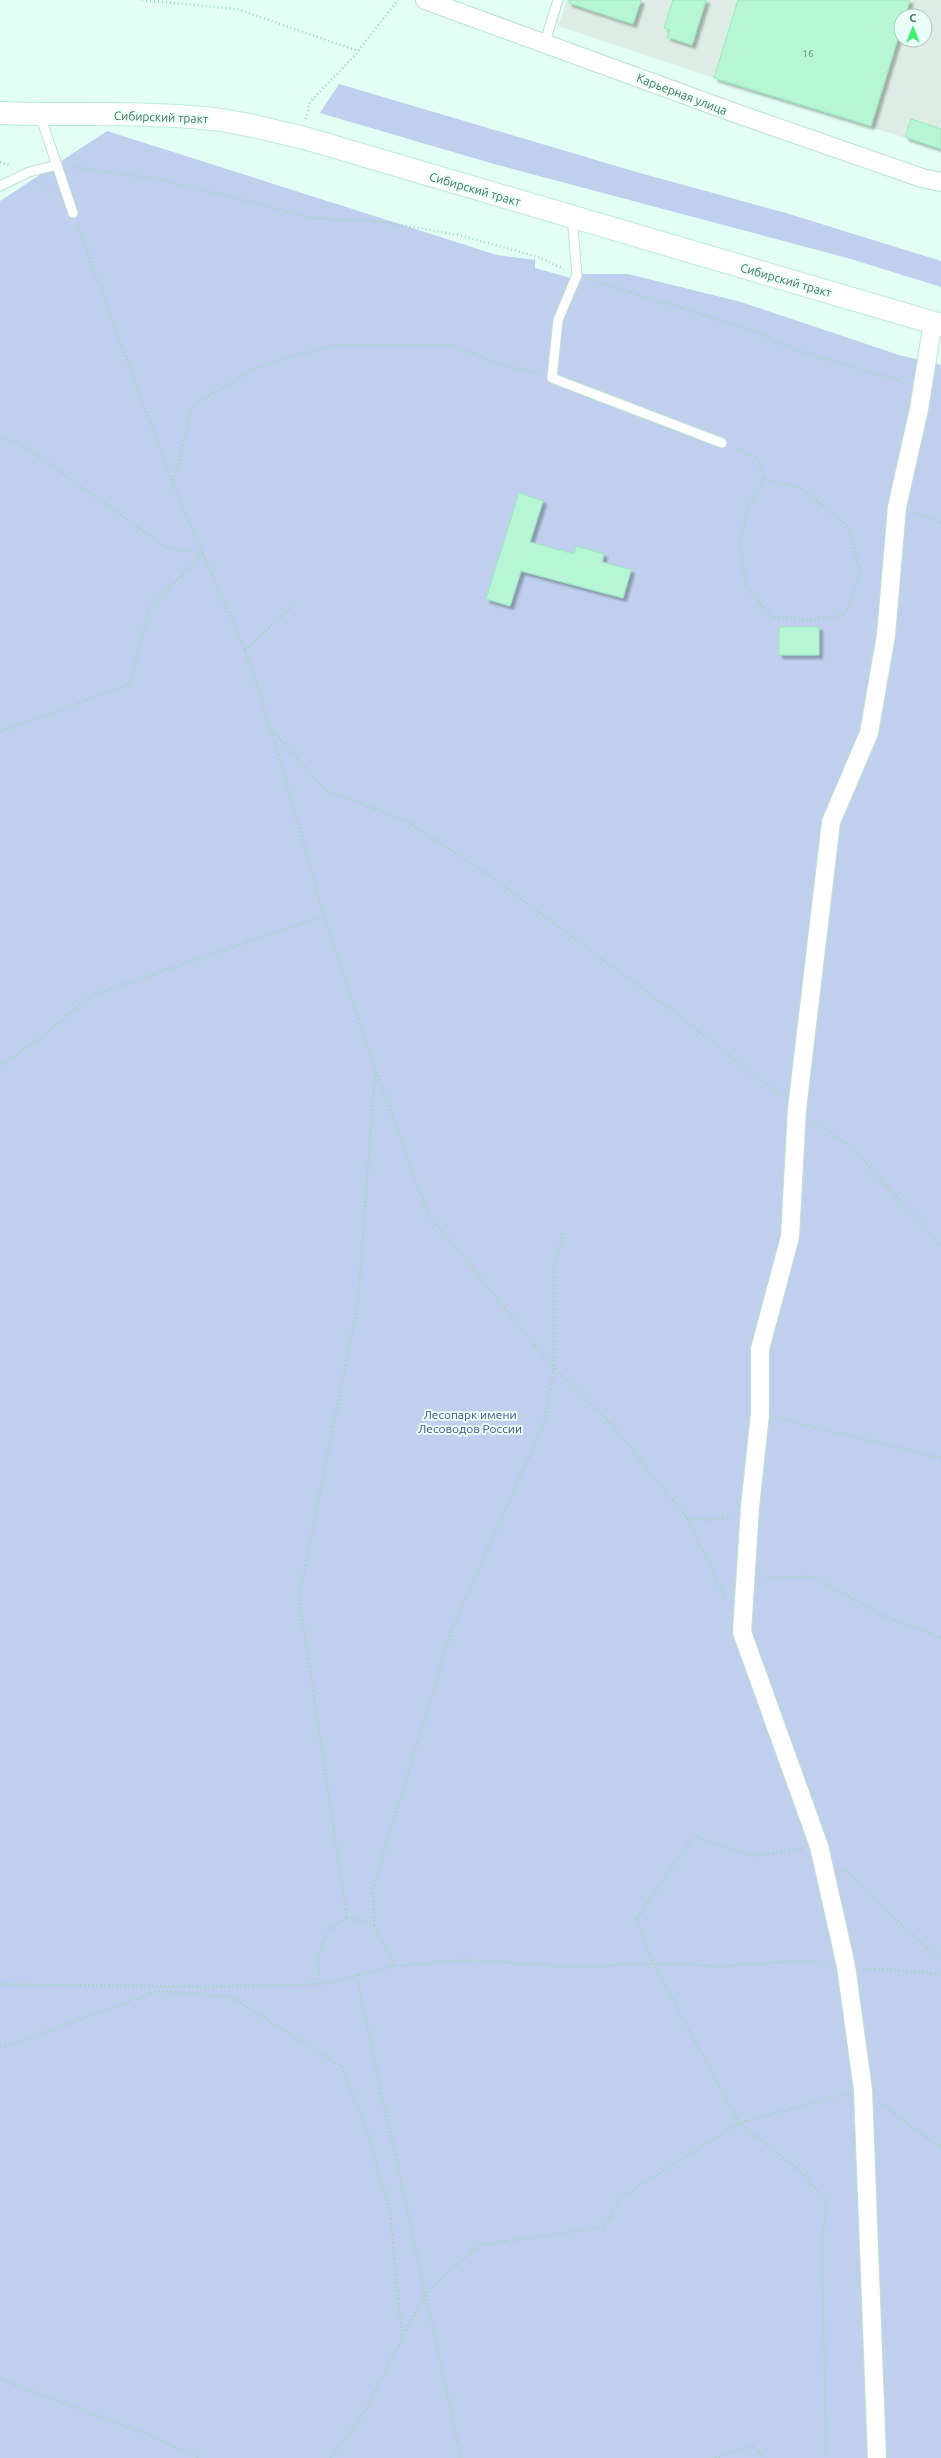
<svg xmlns="http://www.w3.org/2000/svg" width="941" height="2458" font-family="Ubuntu,sans-serif">
<defs>
<filter id="shadow"><feDropShadow dx="3.5" dy="3.5" stdDeviation="1" flood-color="#0004"/></filter>
</defs>
<rect width="100%" height="100%" fill="#e2fef5"/>
<path fill="#ddede5" fill-rule="evenodd" d="M567 0H941V149L714 78 558 26ZM901 16H925V40H901Z"/>
<path fill="#bfcfed" d="M339 84 640 173 786 213 941 261V287L851 259 494 164 320 113Z
M107 131 497 255 535 260V268L581 281 582 274H628L741 302 899 355 941 365V2458H0V201Z"/>
<path fill="#b7f6d4" stroke="#96eabb" filter="url(#shadow)" d="M569 0H641L633 24 569 3Z
M673 0H706L692 45 667 37 670 30 664 28Z
M738 0H910L905 16H901V28L871 126 714 78Z
M911 119 941 129V149L905 137Z
M519 493 543 501 530 542 574 554 576 546 604 554 602 562 631 570 623 598 521 571 510 606 486 599Z
M779 627H819V655H779Z"/>
<g fill="none" stroke-linecap="round" stroke-linejoin="round">
<defs>
<path id="lane" d="M545 42 558 0
M40 115 73 213
M0 186 29 172 57 165
M572 217 577 275 558 320 552 378 722 443"/>
<path id="street" d="M425 0 738 114 922 178 941 182
M877 2458 863 2090 846 1966 819 1846 742 1632 750 1507 760 1414V1349L790 1237 797 1109 831 822 869 733 886 635 897 507 919 409 933 322"/>
<path id="secondary" d="M0 113C71 116 142 111 212 119 242 122 272 131 301 137L941 325"/>
</defs>
<use href="#lane" stroke="#bce3d1" stroke-width="11"/>
<use href="#street" stroke="#bce3d1" stroke-width="20"/>
<use href="#secondary" stroke="#bcebd5" stroke-width="24"/>
<path stroke="#9adbb7" stroke-width="2.5" stroke-dasharray="1 3" stroke-linecap="butt" d="M142 0 237 9 358 51 398 0
M306 119 310 102 358 52
M0 162 11 166
M72 167 158 179 312 218 382 222 459 235 538 257 564 269
M40 183 51 193
M77 224 173 485 245 650 271 729 324 916 375 1068 428 1214 554 1368 611 1424 687 1518 726 1599
M589 279 757 332 795 350 895 379 906 385
M0 438 20 443 166 547 203 554
M733 448 757 458 765 479
M765 479 802 489 848 526 861 573 844 615 813 620 772 617 746 587 740 545 748 507Z
M173 484 193 404 264 364 339 345H448L501 364 540 375
M913 513 941 522
M245 650 294 605
M273 731 325 790 407 821 493 878 678 1015 781 1096
M0 732 130 684 150 607 203 554
M0 1066 47 1033 90 996 324 916
M814 1121 851 1147 941 1246
M776 1418 941 1458
M687 1518 712 1520 733 1517
M762 1579 812 1576 881 1615 941 1638
M801 1849 753 1856 694 1836 636 1919 653 1963 739 2123 800 2171 827 2202 822 2241 826 2458
M843 1868 941 1962
M347 1917 299 1598 358 1303 375 1071
M347 1917 374 1925 395 1966
M374 1925 373 1888 452 1629 544 1423 554 1368V1268L564 1231
M863 1968 941 1974
M356 1975 461 2458
M0 1984 208 1987 320 1984 395 1966 465 1960 581 1967 653 1963 720 1966 805 1961 828 1964
M320 1984 318 1957 327 1932 347 1917
M0 2046 10 2045 157 1991 231 1997 342 2067 368 2133 390 2212 402 2338
M882 2104 938 2146H941
M0 2379 147 2434 200 2458
M331 2458 364 2413 425 2293 479 2245 604 2227 622 2197 739 2123 846 2094
M715 2458 753 2446 764 2458"/>
<use href="#lane" stroke="#fff" stroke-width="9"/>
<use href="#street" stroke="#fff" stroke-width="18"/>
<use href="#secondary" stroke="#fff" stroke-width="22"/>
</g>
<g text-anchor="middle" dominant-baseline="central" stroke-width="4" stroke-linejoin="round" paint-order="stroke">
<g font-size="10" fill="#629879">
<text x="808" y="53">16</text>
</g>
<g font-size="12" fill="#46785b" stroke="#eafff8">
<text transform="translate(682 94) rotate(21)">Карьерная улица</text>
<text transform="translate(161 117) rotate(2)">Сибирский тракт</text>
<text transform="translate(475 189) rotate(16)">Сибирский тракт</text>
<text transform="translate(786 280) rotate(16)">Сибирский тракт</text>
</g>
<g font-size="12" fill="#42538b" stroke="#eafff8">
<text x="470" y="1414">Лесопарк имени<tspan x="470" dy="14">Лесоводов России</tspan></text>
</g>
</g>
<g transform="translate(913 28)"><circle r="19" fill="#eafff8" stroke="#a8c9b9"/>
<path d="M0-3L7 15L0 10L-7 15Z" fill="#3cf370"/>
<text y="-6" font-size="11" font-weight="bold" text-anchor="middle" fill="#46785b">С</text>
</g>
</svg>
